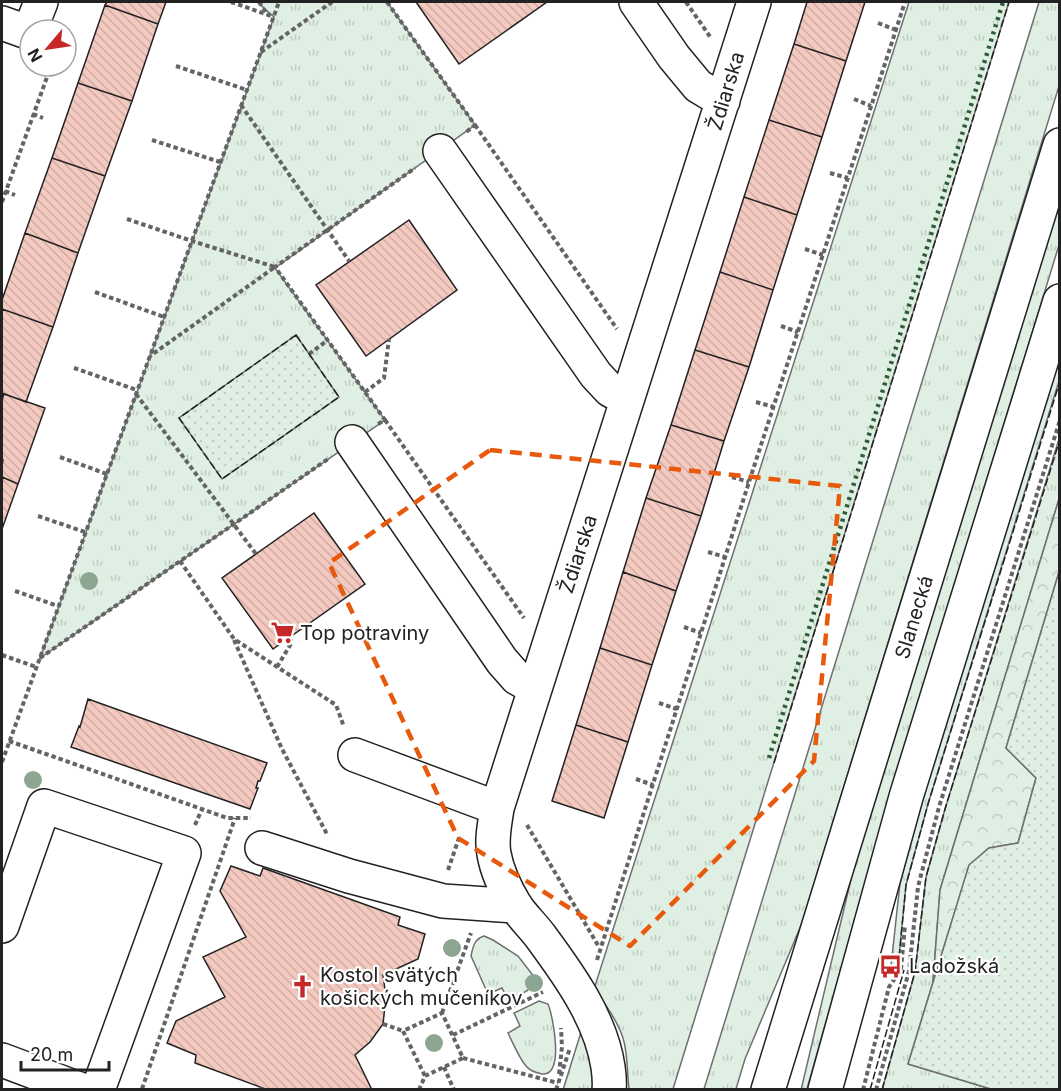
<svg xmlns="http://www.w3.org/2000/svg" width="1061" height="1091" font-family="Inter,sans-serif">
<defs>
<pattern id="grass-tufts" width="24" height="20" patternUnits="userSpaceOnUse" patternTransform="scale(1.5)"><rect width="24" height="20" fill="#e0efe3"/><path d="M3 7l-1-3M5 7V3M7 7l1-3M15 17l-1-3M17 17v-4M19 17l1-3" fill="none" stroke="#c0cdc2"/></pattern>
<pattern id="forest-crowns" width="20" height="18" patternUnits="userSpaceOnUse" patternTransform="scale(1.5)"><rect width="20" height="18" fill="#e0efe3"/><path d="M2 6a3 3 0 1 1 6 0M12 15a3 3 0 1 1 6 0" fill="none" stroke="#c0cdc2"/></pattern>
<pattern id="park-dots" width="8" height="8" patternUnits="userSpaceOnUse" patternTransform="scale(1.5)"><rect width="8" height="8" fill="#e0efe3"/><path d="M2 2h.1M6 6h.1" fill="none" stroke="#c0cdc2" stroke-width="1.8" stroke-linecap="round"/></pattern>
<pattern id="building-back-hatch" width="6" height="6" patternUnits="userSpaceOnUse" patternTransform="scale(1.5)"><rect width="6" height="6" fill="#f3c9c0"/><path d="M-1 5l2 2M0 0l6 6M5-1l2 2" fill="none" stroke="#d0aca5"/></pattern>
</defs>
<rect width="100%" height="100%" fill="#fff"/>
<path fill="url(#grass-tufts)" stroke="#6f6f6f" stroke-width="1.5" d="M257 2H387L475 125 275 268 385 420 40 658 274 17Z
M909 2H1009L673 1089H629C627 1073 628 1054 623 1038 617 1020 605 1004 594 989Z
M1039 2H1059V86L802 923 745 1059 736 1089H704Z
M1059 202V245L891 792 807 1089 801 1090 852 875Z
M1059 359V381L928 804 906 885 898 968 891 966 900 883 922 802Z
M1059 439V499L940 890 933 982 908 1064 991 1089 882 1090 915 972 926 877 945 809Z
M484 936 493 940 518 956 535 978C534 991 518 995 508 1000L502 988 488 994 471 956C473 947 474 939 484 936Z
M539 1001 548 1004C553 1016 565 1077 542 1074 537 1073 529 1070 526 1066 519 1058 513 1043 508 1033L520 1026 514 1013Z
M582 1029 588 1035 596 1089 563 1090Z"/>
<path fill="url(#forest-crowns)" stroke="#6f6f6f" stroke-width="1.5" d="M1059 499V572L1006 748 1036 778 1018 843 989 848 969 866 933 982 940 890Z"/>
<path fill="url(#park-dots)" stroke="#6f6f6f" stroke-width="1.5" d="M296 335 339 397 222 479 179 418Z
M1059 572V1090L991 1089 908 1064 969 865 989 848 1018 843 1036 778 1006 748Z"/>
<path fill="url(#building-back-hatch)" stroke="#222" stroke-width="1.5" d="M107 2H166L158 24 105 5Z
M416 2H547L459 64Z
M807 2H865L846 61 794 44Z
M105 5 158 24 132 101 78 83Z
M794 44 846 61 822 137 769 120Z
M78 83 132 101 105 176 52 158Z
M769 120 822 137 797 215 744 197Z
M52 158 105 176 78 253 25 233Z
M744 197 797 215 773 290 720 272Z
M409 220 457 290 366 356 316 285Z
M25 233 78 253 53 327 2 309V300Z
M720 272 773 290 749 367 695 350Z
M2 309 53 327 26 402 2 393Z
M695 350 749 367 724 441 671 425Z
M4 394 45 408 18 484 2 477V465L3 460 2 459V400Z
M671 425 724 441 701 516 646 498Z
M2 477 18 484 2 529Z
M646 498 701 516 676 591 623 572Z
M314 513 365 584 273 649 222 578Z
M623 572 676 591 652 665 600 648Z
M600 648 652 665 628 742 576 725Z
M88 699 267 763 260 781H258L256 788H258L250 809 71 747 79 726 80 727Z
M576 725 628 742 604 818 552 801Z
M231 866 260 876 263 868 400 917 398 925 425 934 418 959 383 975 386 997 383 1024 370 1042 355 1055 372 1090H268L195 1063 196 1055 167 1043 176 1021 225 997 203 957 246 937 220 891Z"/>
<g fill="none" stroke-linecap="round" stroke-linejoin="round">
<defs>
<path id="minor" d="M636 2 674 57 698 86 723 101
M2 23 30 33V31
M30 30 41 2
M440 151 596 375 610 390 627 399
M352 442 502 661 517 678 535 688
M355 755 497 808
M262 848 349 876 443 901 516 906
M2 926 44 806 184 853 98 1090
M2 1060 82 1090
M609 1090C610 1082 609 1074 608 1067 601 1019 569 975 541 937 533 926 522 916 515 905 506 890 497 871 494 854 491 839 495 823 497 808L754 2"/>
<path id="major" d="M768 1090 1060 145
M825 1090 906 797 1060 301"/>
</defs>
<use href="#minor" stroke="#222" stroke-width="36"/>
<use href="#major" stroke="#222" stroke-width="36"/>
<path stroke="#646464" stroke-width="4" stroke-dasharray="4.5 3" stroke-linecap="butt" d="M231 2 274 17
M259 2 267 14
M387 2 475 125 465 133
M686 2 711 38
M878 23 896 30
M66 41 69 42
M261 52 332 2
M176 66 247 90
M854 99 871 106
M241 105 349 261
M33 114 43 118
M475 125 617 329
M152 140 220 162
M830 173 848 178
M5 191 15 195
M2 202 51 66
M127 219 192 241 275 267 150 356
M805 249 823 255
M95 292 164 317
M781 326 798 332
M309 354 328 340
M74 368 137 390
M365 392 384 378 389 339
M136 394 256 554
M756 402 774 407
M385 420 524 618
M378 424 385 420 275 267 415 168
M60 457 107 474
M732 477 749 482
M38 516 85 532
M708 552 725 557
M180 561 234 639 336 705 344 727
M15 591 58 606
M684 627 701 633
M234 640 282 749 328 836
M2 655 36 667
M40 658 328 459
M277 667 292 642 289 638
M659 703 677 709
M9 741 227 818H251
M2 762 279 2
M636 779 653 785
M195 825 202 809
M527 825 599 947
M448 870 460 835
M597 960 749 482 905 2
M442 1013 471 933
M383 1024 403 1031
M453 1035 543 992
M463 1058 558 1083
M444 1067 454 1090
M559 1074 562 1047 561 1028
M142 1089 235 818
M260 1090 261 1087
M419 1090 425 1076 463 1058 442 1013 403 1031 425 1076
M556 1090 570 1048
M863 1090 889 987 901 969 905 925
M876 1090 909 971 918 887 921 875 939 807 1060 420"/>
<use href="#minor" stroke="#fff" stroke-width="33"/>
<use href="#major" stroke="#fff" stroke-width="33"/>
<path stroke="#2f5e38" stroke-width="4.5" stroke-dasharray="3 4.5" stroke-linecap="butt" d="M769 758 1003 2"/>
<path stroke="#222" stroke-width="1.5" stroke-dasharray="8 3" stroke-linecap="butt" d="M296 335 339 397 222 479 179 418Z
M774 763 1009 2
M898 968 906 885 928 804 1060 381
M870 1090 904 970
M882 1090 915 972 926 877 945 809 1060 439"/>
</g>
<g fill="#8da692">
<circle cx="89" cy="581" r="9"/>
<circle cx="33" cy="780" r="9"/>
<circle cx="452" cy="948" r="9"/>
<circle cx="534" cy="983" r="9"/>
<circle cx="434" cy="1043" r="9"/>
</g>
<path fill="none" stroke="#e8590c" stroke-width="4.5" stroke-dasharray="12 8" stroke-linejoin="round" d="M490 450 840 486 814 761 630 946 458 838 329 563Z"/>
<defs>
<symbol id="supermarket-bare" viewBox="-9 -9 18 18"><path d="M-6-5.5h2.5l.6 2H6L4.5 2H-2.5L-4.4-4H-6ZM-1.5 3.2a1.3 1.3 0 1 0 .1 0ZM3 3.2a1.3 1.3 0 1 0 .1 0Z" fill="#c62828" stroke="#fff" stroke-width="2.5" paint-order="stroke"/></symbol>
<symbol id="bus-bare" viewBox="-9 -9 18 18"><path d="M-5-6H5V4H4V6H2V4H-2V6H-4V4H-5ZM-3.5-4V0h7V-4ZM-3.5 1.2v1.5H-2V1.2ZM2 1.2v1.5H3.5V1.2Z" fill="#c62828" stroke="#fff" stroke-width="2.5" paint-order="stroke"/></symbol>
<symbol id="church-bare" viewBox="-9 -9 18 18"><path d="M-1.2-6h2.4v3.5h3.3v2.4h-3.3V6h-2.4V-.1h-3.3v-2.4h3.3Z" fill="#c62828" stroke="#fff" stroke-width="2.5" paint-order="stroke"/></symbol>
</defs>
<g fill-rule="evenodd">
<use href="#supermarket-bare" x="266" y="616" width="33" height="33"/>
<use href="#bus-bare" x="874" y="950" width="33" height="33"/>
<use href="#church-bare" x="286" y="970" width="33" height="33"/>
</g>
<g text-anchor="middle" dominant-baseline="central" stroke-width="4.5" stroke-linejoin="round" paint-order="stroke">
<g font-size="20" fill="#222" stroke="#fff">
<text transform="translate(726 91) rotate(-73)">Ždiarska</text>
<text transform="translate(578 554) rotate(-72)">Ždiarska</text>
<text transform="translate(914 617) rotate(-73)">Slanecká</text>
</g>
<g font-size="20" fill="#222" stroke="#fff" text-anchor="start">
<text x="300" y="633">Top potraviny</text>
<text x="909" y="966">Ladožská</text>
<text x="320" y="975">Kostol svätých<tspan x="320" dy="23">košických mučeníkov</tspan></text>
</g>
</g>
<rect width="1061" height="1091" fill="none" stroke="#222222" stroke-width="6"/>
<g transform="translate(48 48) rotate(241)"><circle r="28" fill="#ffffff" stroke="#a7a7a7" stroke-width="1.5"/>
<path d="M0-4.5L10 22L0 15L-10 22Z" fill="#c62828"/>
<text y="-9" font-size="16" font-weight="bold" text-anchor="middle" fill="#222222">N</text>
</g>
<path d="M21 1061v9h88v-9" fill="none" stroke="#222222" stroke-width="3"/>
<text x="30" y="1061" font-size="18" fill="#222222" stroke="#ffffff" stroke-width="4.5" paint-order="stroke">20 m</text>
</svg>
